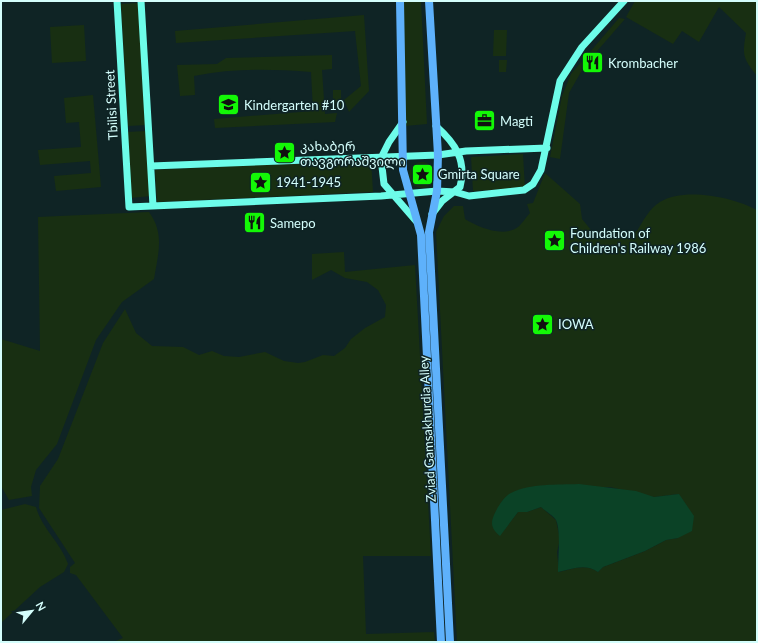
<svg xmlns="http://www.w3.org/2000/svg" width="758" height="643" font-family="Lato,'Noto Sans Georgian',sans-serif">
<rect width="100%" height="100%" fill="#0f2425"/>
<path fill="#182f12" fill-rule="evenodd" d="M402 1H421L427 124 405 126Z
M635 1H757V76C743 58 742 56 746 33L719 7 699 42 682 31 673 44 626 17Z
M139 3 146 125 128 126 121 4Z
M364 15 369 91 349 112 344 100 361 86 355 31 176 43 175 31Z
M619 18 625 19 585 65 569 93 560 159 550 157 562 96 571 74Z
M84 25 86 61 52 63 50 27Z
M494 30H507L506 56H493Z
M332 55V69L322 70 325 114 337 113 335 122 215 128 214 119 313 111 311 72C271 69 233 68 194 76L195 95 180 96 177 65 217 64 226 58Z
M499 60H507L506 72H499Z
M333 90H341V109H333Z
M93 95 101 187 56 191 54 176 91 173 90 161 40 165 38 150 81 147 79 122 66 123 64 98Z
M146 131 151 196 131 198 127 132Z
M523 154 525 188 473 191 471 157Z
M371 159 373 192 157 202 155 170Z
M409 175a13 13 0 1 1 26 0a13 13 0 1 1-26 0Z
M545 173 580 204 582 219 596 236H620L637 231C643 221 649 209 660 202 684 187 733 197 757 210V642H457L436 232 444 216 454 206H463L465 219C478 227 503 238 518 227 522 224 526 217 530 213L527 204 533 203ZM610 487 654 497 679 494 678 538 666 540 645 551 603 567 598 572C585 563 573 569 559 572L557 552 560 539 556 520 541 507 527 512H518L500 535 529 488Z
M149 212C165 234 158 254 154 279L122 302 96 340 57 444 36 470 31 487 32 496 9 500 1 486V339L40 351 38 217Z
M344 252 345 272 415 265 431 556H363L366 634 434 632 435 642H113L123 638 76 575 70 573V567L75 563 39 508 40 486 58 459 103 343 125 309 136 333 152 346 183 347 199 355 212 351 224 356 239 357 265 352 284 361 298 363 305 362 323 355 334 356 345 348 351 339 365 328 385 317 386 305 378 290 367 282 345 278 331 270 312 280V254Z
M25 504 36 507C42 529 61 543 68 564L64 572 40 587 1 623V510Z"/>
<path fill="#0b4226" d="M579 484 636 491 654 497 679 494 694 516 692 531 678 538 666 540 645 551 603 567 598 572C585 563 572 569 558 572 558 559 561 530 556 520 553 515 545 511 541 507L527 512H518L500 536C492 529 490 524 494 515 497 508 504 496 511 493 530 483 558 485 579 484Z"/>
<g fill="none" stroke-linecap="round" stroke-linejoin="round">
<path stroke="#6dfce9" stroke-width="7" d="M117 1 129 207 381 196 437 191 455 192 469 196 524 190 533 184 541 170 560 81 582 47 624 1
M141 1 153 206
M403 122 389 142 381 158 384 184 416 221
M151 166 438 155 466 151 547 148
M432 214 442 201 460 187C467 160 455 143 436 126"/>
<path stroke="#5eb1fb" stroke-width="8" d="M400 1 403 170 421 235 441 642
M429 1 438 155 437 191 429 232 450 642"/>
</g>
<defs>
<symbol id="restaurant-square" viewBox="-11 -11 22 22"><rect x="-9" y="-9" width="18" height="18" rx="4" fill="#13f806" stroke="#0f2425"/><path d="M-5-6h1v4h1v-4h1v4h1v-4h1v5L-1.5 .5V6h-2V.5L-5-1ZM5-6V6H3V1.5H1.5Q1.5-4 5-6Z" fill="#111"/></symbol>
<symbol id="school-square" viewBox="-11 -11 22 22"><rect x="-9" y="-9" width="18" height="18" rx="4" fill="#13f806" stroke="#0f2425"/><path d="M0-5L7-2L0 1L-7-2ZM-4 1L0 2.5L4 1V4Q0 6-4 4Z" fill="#111"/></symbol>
<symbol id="office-square" viewBox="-11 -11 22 22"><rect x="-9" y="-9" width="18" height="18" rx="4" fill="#13f806" stroke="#0f2425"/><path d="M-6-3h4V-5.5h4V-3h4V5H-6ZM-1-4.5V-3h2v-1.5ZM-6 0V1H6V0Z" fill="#111"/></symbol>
<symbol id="sight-square" viewBox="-11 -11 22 22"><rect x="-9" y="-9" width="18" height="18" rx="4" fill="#13f806" stroke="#0f2425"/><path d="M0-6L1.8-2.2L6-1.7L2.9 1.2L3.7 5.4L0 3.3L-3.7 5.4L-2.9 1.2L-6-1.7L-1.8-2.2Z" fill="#111"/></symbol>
</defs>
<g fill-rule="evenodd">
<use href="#restaurant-square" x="580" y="50" width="25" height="25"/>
<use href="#school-square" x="216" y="92" width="25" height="25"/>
<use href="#office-square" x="472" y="108" width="25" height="25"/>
<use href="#sight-square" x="272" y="140" width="25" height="25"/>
<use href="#sight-square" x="410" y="162" width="25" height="25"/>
<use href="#sight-square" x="248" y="170" width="25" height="25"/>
<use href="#restaurant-square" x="242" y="210" width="25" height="25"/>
<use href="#sight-square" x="542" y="228" width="25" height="25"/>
<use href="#sight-square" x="530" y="312" width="25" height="25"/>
</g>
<g text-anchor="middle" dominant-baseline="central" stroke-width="3" stroke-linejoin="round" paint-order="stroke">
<g font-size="13" fill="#d4fefc" stroke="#0f2425" text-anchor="start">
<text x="608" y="63">Krombacher</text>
<text x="244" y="105">Kindergarten #10</text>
<text x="500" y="121">Magti</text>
<text x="300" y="146">კახაბერ<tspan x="300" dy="15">თავგორაშვილი</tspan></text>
<text x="438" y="174">Gmirta Square</text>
<text x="276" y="182">1941-1945</text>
<text x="270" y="223">Samepo</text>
<text x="570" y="233">Foundation of<tspan x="570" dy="15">Children's Railway 1986</tspan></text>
<text x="558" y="324">IOWA</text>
</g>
<g font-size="13" fill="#d4fefc" stroke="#0f2425">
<text transform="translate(111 105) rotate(-93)">Tbilisi Street</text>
<text transform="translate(427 429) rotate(-93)">Zviad Gamsakhurdia Alley</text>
</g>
</g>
<rect width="758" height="643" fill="none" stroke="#d4fefc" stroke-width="4"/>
<g transform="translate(32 611) rotate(61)" stroke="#0f2425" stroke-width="3" paint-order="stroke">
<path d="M0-3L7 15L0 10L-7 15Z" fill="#d4fefc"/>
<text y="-6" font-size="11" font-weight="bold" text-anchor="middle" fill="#d4fefc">N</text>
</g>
</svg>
